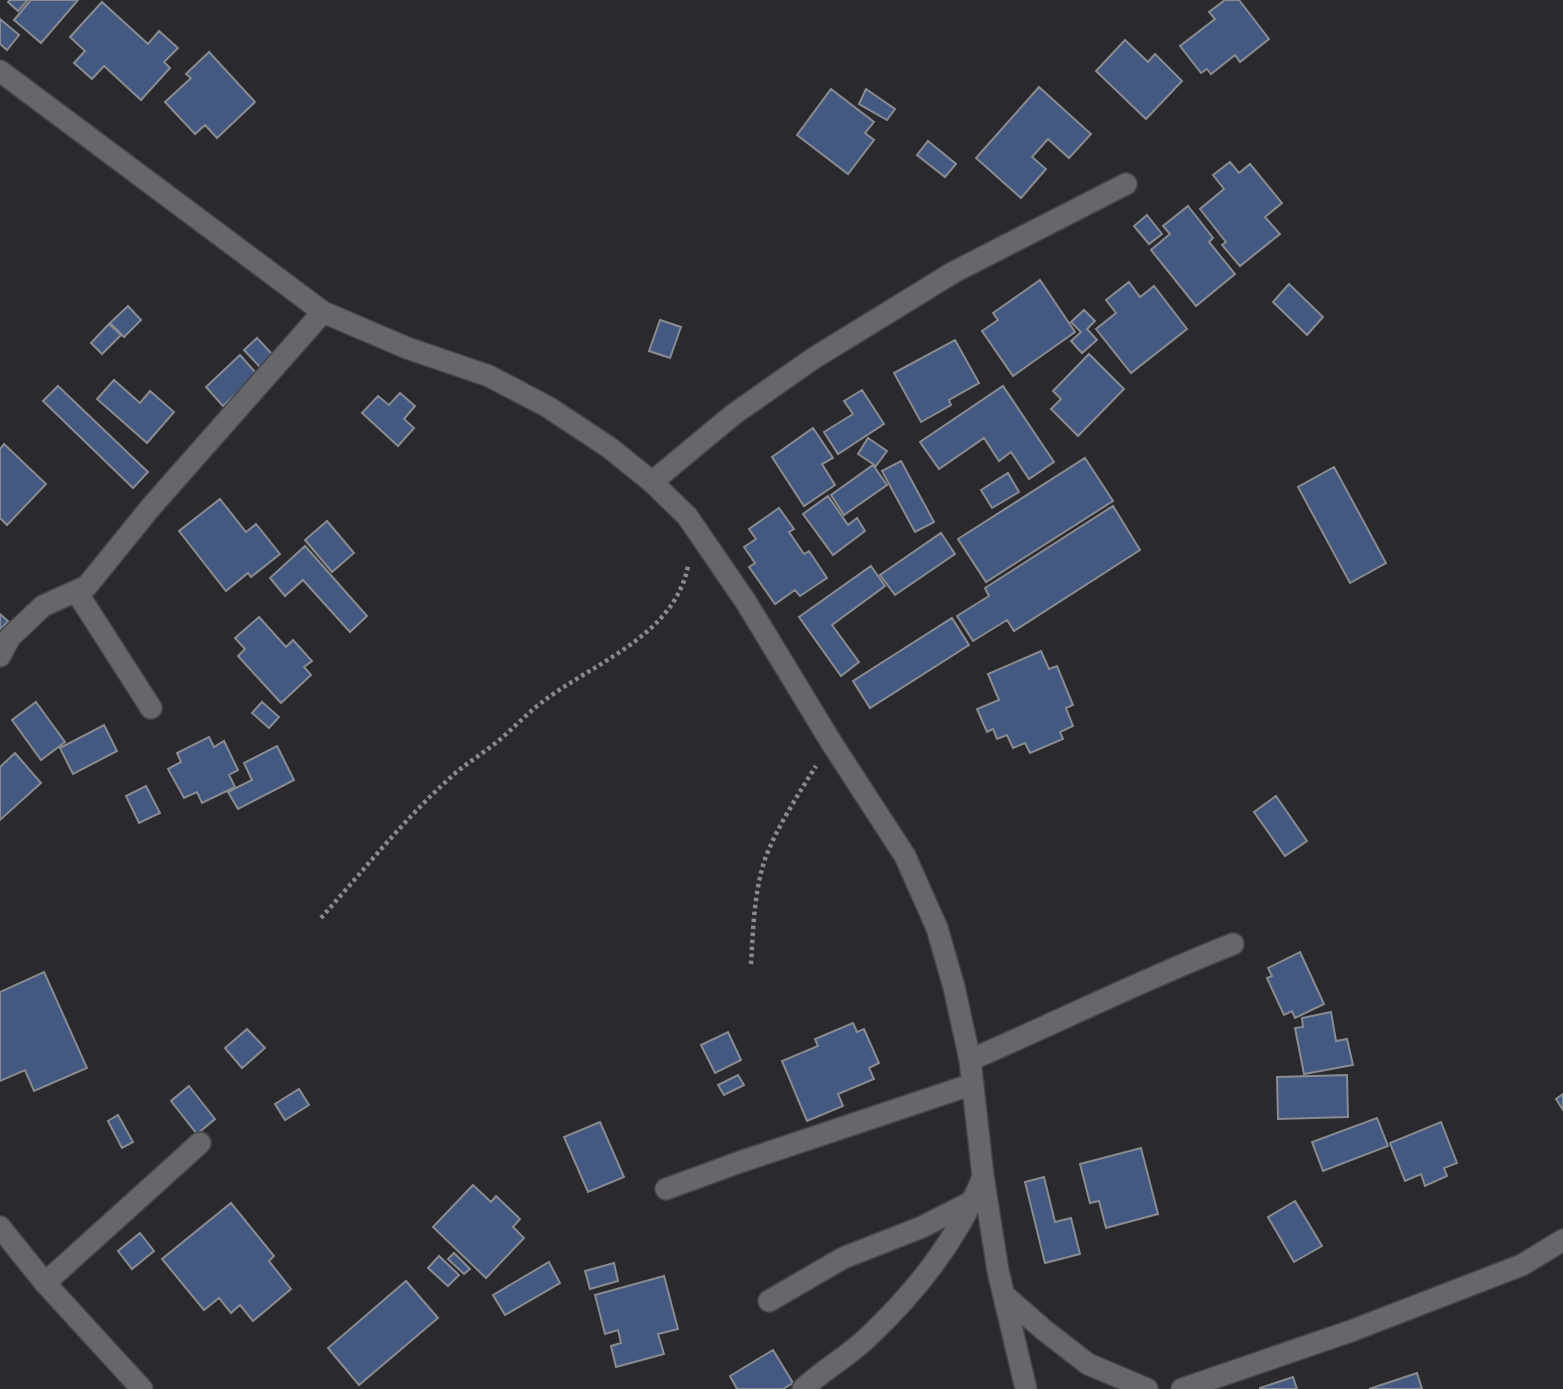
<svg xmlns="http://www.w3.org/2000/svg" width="1563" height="1389" font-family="'Work Sans',sans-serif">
<rect width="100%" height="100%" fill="#2a2a2e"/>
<path fill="#445981" stroke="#898b90" stroke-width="2" d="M10 0H28L18 11 8 2Z
M31 0H78L41 43 14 20Z
M1225 0H1239L1269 39 1240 62 1235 55 1211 74 1207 69 1201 73 1180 46 1215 19 1209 12Z
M102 2 148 44 159 31 178 48 164 62 170 68 141 100 104 66 92 79 74 63 85 51 70 37Z
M0 19 19 35 7 50 0 44Z
M1125 40 1148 62 1155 54 1182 81 1146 119 1096 71Z
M209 52 255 102 217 138 205 125 195 134 165 102 191 78 186 74Z
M1039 87 1091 134 1069 158 1048 139 1032 157 1046 169 1021 198 976 158Z
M831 89 874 122 865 133 874 140 848 174 797 135Z
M866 89 895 109 887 120 859 104Z
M928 141 956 164 945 177 917 155Z
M1230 162 1239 173 1250 164 1282 203 1265 217 1280 234 1240 266 1222 245 1226 242 1200 209 1224 189 1213 175Z
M1188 206 1213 238 1209 242 1235 274 1196 306 1151 250 1170 234 1163 226Z
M1147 215 1162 234 1149 244 1134 226Z
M1040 280 1075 332 1013 376 982 331 998 320 993 313Z
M1129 282 1140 297 1154 286 1187 329 1131 373 1096 329 1116 313 1106 300Z
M1289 284 1323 317 1307 335 1273 302Z
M128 306 141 320 124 337 110 323Z
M1084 310 1095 321 1087 329 1097 340 1082 353 1071 341 1081 332 1071 322Z
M660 320 681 327 670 358 649 351Z
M109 324 121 335 102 354 91 343Z
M257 338 273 355 260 367 244 350Z
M955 340 979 383 949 400 951 405 921 422 894 373Z
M1089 354 1124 389 1078 436 1051 409 1061 399 1053 391Z
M240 355 257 374 223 406 206 387Z
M114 380 140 403 150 391 174 412 147 443 97 399Z
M58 386 148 472 133 488 43 401Z
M1003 386 1054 462 1029 479 1011 452 999 461 984 438 939 469 920 442Z
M862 390 884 424 838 454 824 432 853 414 844 401Z
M400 393 415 406 404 419 414 428 398 446 362 413 378 396 389 405Z
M813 428 833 458 822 464 835 485 804 506 772 457Z
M868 438 887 451 876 466 858 454Z
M4 444 46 484 7 525 0 518V449Z
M1085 458 1113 501 986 582 958 539Z
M901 461 934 522 915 532 882 471Z
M873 465 887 485 844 515 831 495Z
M1334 467 1386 563 1350 583 1298 487Z
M1008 473 1019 492 992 508 981 490Z
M828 496 848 525 857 518 865 531 833 555 803 514Z
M220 499 246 532 256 524 280 554 251 577 248 573 226 591 179 531Z
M1113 506 1140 550 1014 631 1007 620 973 641 957 616 989 596 985 588Z
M779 508 794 529 789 532 804 554 809 551 827 578 800 596 795 590 775 604 749 567 755 563 744 547 756 539 749 529Z
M327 521 354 553 332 572 305 540Z
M941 533 955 554 895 595 880 575Z
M305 546 367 616 350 632 303 580 285 596 270 578Z
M871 566 885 586 832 625 859 662 841 676 799 617Z
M0 614 8 621 0 630Z
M259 617 286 647 293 640 312 661 304 667 311 675 281 703 238 656 245 649 235 638Z
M952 618 969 645 870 708 853 681Z
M1041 651 1049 669 1057 666 1073 705 1066 708 1073 726 1060 732 1063 739 1030 753 1025 743 1013 748 1007 735 997 739 993 729 987 732 977 709 999 700 988 674Z
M36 702 65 742 41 760 12 720Z
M262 702 279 717 269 728 252 713Z
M104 725 117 751 73 774 60 748Z
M209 737 214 747 224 741 238 770 229 775 235 787 202 803 197 792 184 798 168 769 181 762 177 753Z
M277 746 294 780 238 809 228 792 252 780 244 763Z
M15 753 41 783 0 820V767Z
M146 786 160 813 139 823 126 796Z
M1276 796 1307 841 1285 856 1254 812Z
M1300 952 1324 1004 1295 1018 1292 1011 1284 1015 1267 978 1272 976 1268 968Z
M44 972 87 1068 34 1091 25 1070 0 1081V992Z
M1331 1012 1336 1041 1347 1039 1353 1065 1304 1074 1295 1028 1303 1027 1302 1018Z
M853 1023 857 1032 864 1029 879 1063 869 1068 874 1079 838 1094 843 1106 807 1121 782 1061 818 1046 815 1039Z
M247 1029 265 1048 242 1068 225 1048Z
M728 1032 741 1060 715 1073 701 1045Z
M738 1075 744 1085 724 1095 718 1085Z
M1347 1075 1348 1117 1278 1119 1277 1077Z
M189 1086 215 1119 197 1134 171 1101Z
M299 1089 309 1105 285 1120 275 1104Z
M1563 1094V1110L1556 1099Z
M118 1115 133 1142 122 1148 108 1121Z
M1377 1118 1388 1146 1323 1171 1312 1142Z
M600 1122 624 1177 588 1192 564 1137Z
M1441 1122 1457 1163 1444 1168 1447 1176 1425 1186 1421 1174 1405 1181 1390 1143Z
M1141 1148 1158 1214 1106 1228 1099 1201 1090 1203 1080 1164Z
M1044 1177 1055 1222 1071 1218 1080 1254 1045 1263 1025 1182Z
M473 1185 491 1202 496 1196 520 1219 513 1227 524 1238 486 1278 433 1227Z
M1295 1201 1322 1246 1294 1262 1268 1217Z
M231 1203 274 1256 269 1261 291 1289 253 1321 240 1305 231 1313 219 1298 204 1310 162 1259Z
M140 1233 154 1251 132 1269 118 1251Z
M454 1253 470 1269 464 1274 448 1259Z
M439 1256 459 1275 448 1286 428 1268Z
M549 1262 560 1283 505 1315 493 1295Z
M614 1263 618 1281 590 1289 585 1271Z
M664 1276 678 1329 658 1334 664 1354 616 1367 611 1346 621 1343 618 1330 605 1334 595 1295Z
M406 1281 438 1318 359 1385 328 1348Z
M773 1350 793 1383 783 1389H737L730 1376Z
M1417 1373 1422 1389H1369Z
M1293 1377 1297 1389H1260V1388Z"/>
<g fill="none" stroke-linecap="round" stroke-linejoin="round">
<defs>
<path id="minor" d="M0 71 323 312 407 348 489 376 548 407 610 448 652 482 687 516 746 602 831 742 905 856 937 928 954 987 970 1060 983 1176 998 1271 1026 1389
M652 482 734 414 814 358 954 272 1126 184
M76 591 151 708
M0 656 10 637 43 606 87 586 151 507 323 312
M970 1060C1058 1022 1144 979 1233 944
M666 1189 740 1162 973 1084
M0 1227 45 1283 142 1389
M45 1283 200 1143
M1004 1295 1044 1330 1088 1364 1147 1389
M769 1301 843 1258 922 1227 973 1201
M803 1389C823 1370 847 1357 867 1338 915 1293 958 1239 983 1177
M1182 1389 1351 1331 1522 1265 1563 1240"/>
</defs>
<use href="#minor" stroke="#454549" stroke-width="24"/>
<path stroke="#8a8a8d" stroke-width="4.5" stroke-dasharray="3.5 3.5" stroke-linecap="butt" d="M321 918C363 871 404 819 451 777 464 765 479 756 493 745 510 732 524 716 541 703 592 663 674 637 688 566
M751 964C753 930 754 895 764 862 774 832 799 793 816 766"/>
<use href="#minor" stroke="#66666b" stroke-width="21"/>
</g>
</svg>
